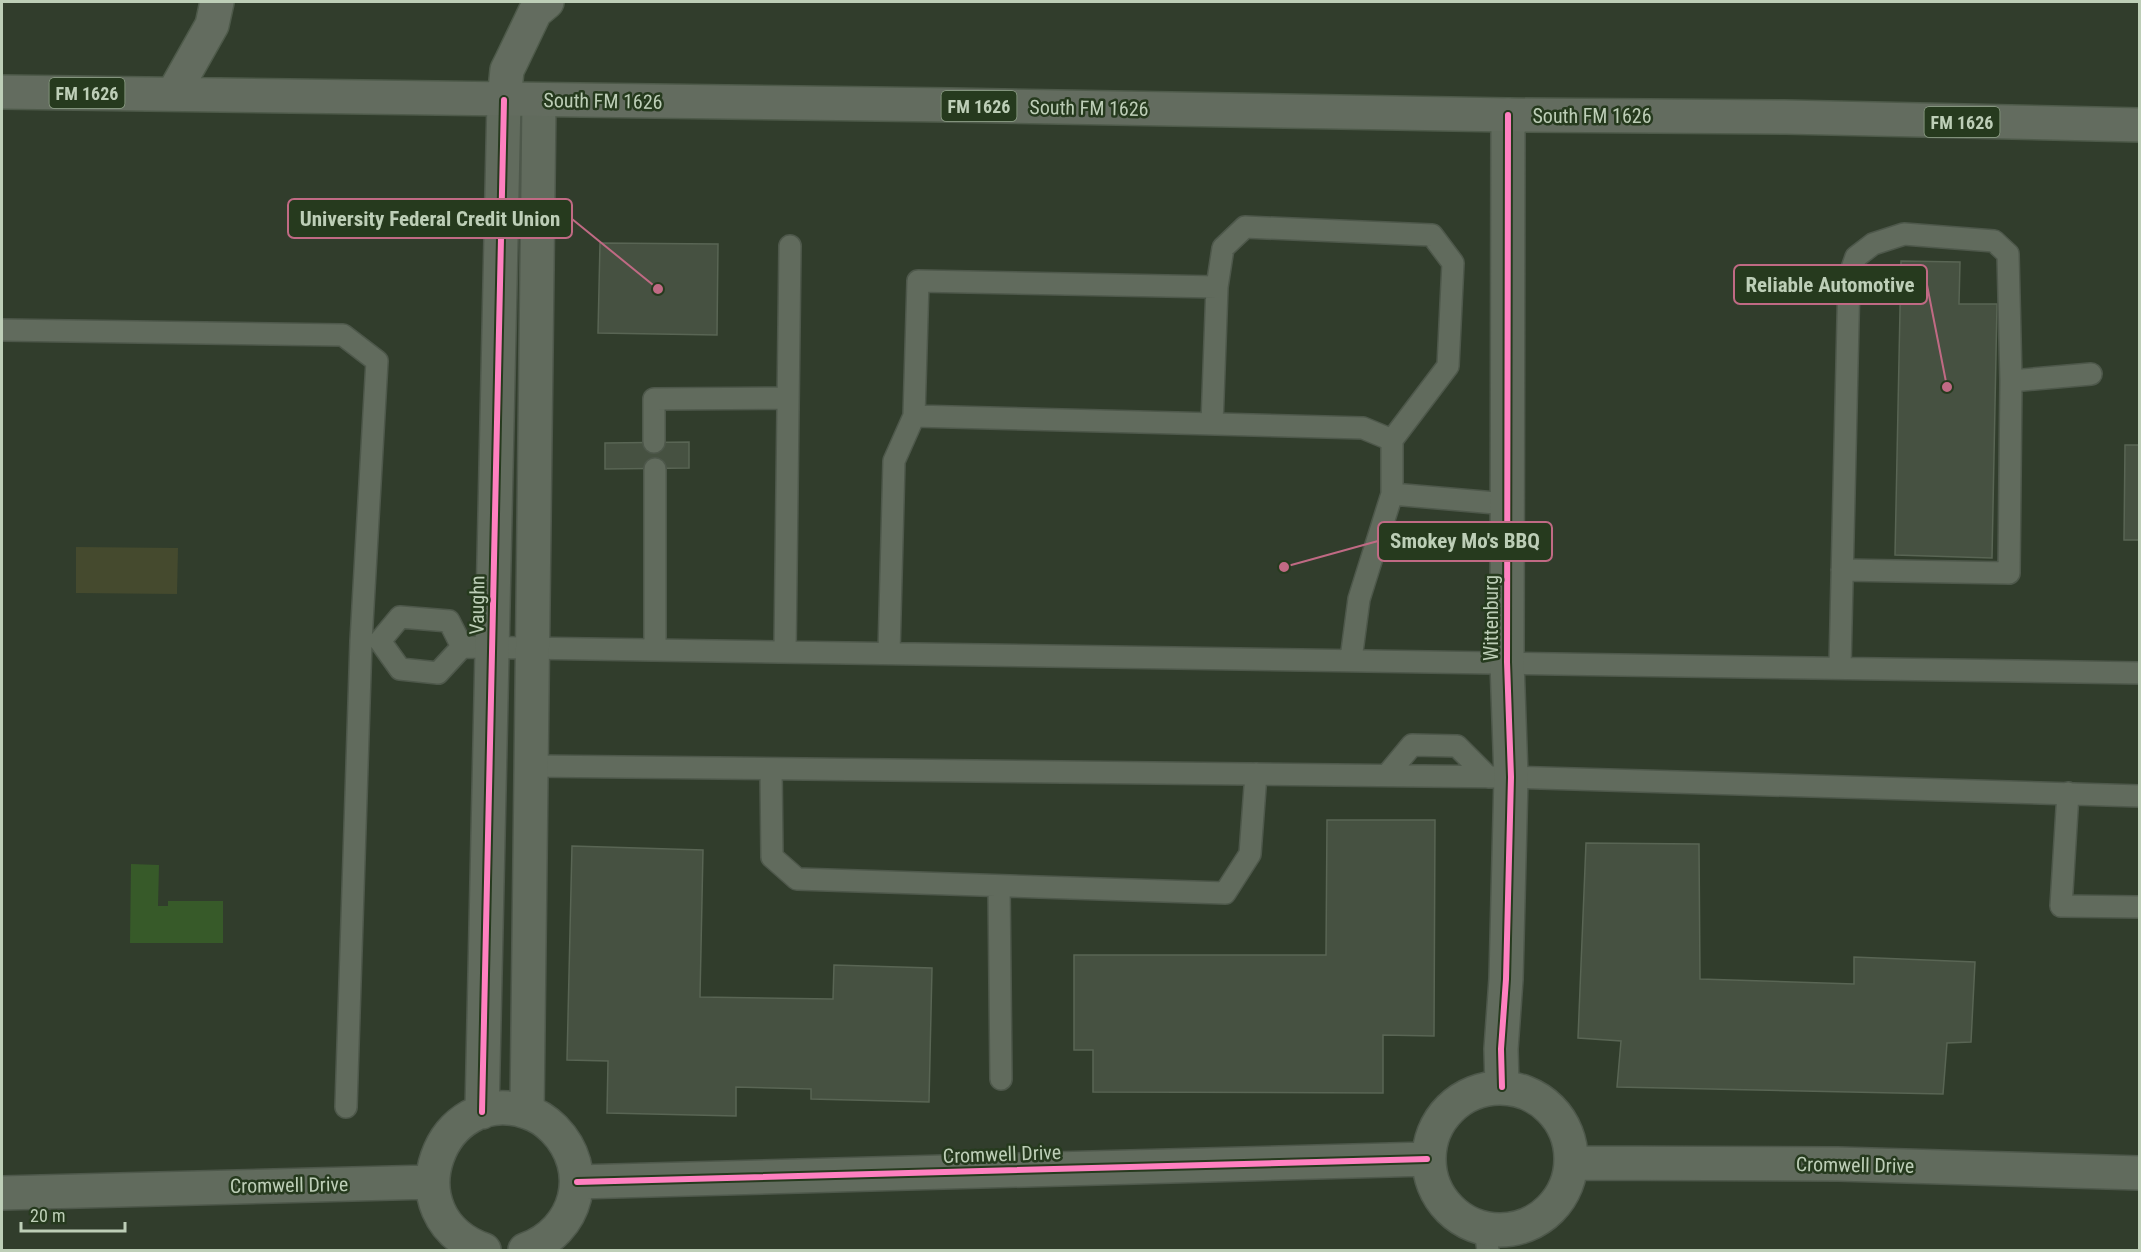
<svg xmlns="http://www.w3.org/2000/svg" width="2141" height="1252" font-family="'Roboto Condensed',sans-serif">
<rect width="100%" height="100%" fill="#313d2c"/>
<path fill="#454a2e" d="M76 547 178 548 177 594 76 593Z"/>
<path fill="#375a29" d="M131 864 159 865 158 906H168V901H223V943H130Z"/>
<path fill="#465141" stroke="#596554" stroke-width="1.5" d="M600 243 718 244 717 335 598 333Z
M1901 261 1960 262 1959 304H1997L1992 558 1895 555Z
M689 442V468L605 469V443Z
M2125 445H2140V540H2124Z
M1327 820H1435L1434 1036 1383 1035V1093L1093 1092V1050H1074V955H1326Z
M1586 843 1699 844 1700 979 1854 984V957L1975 962 1971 1042 1947 1043 1943 1094 1617 1087 1621 1041 1578 1038Z
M572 846 703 850 700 997 833 999 834 965 932 968 929 1102 811 1099V1089L736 1087V1116L607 1113 608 1061 567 1060Z"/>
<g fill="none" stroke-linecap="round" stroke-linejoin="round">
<defs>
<path id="service" d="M1217 287 1223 248 1245 227 1432 235 1453 263 1448 366 1392 440
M2 330 343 335 377 361 361 641 346 1107
M1212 424 1217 287 918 281 914 416 1363 428 1392 440V494L1507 504
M654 442V399L788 398
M655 469V650
M1842 570 2009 573 2011 381
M380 641 400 669 438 673 462 647 2140 673
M380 641 400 617 449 621 462 647
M785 652 790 246
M889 653 894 461 914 416
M1351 659 1359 599 1392 494
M1840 667 1849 277 1856 257 1873 244 1904 234 1994 241 2008 254 2011 381 2091 374
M532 766 1511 777 2140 796
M771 769 772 857 797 879 1225 893 1250 854 1256 774
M1387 775 1412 745 1457 746 1488 777
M2068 793 2061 906 2140 907
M999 886 1001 1079
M1485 1231 1488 1250"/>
<path id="minor" d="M1502 1087 1501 1049 1506 979 1511 777 1507 662 1508 115
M1429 1159a71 71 0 1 1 142 0a71 71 0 1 1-142 0Z
M482 1112 504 100
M527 1112 539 100
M1571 1163 1838 1164 2140 1173
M577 1182 1427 1159
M2 1193 432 1182
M484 1250C389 1216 440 1083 527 1112 537 1115 547 1122 554 1129 594 1170 578 1231 525 1250"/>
<path id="primary" d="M2 92 950 105 1508 115 1785 117 2140 125
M173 94 212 25 217 2
M504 100 507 70 512 60 535 12 547 2"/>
</defs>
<use href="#service" stroke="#4e584b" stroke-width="24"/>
<use href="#minor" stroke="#4e584b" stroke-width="36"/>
<use href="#primary" stroke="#4e5a4a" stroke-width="36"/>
<use href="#service" stroke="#616b5d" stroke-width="21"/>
<use href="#minor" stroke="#616b5d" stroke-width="33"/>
<use href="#primary" stroke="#636c5f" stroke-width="33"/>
<defs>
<path id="cycleway" d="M1502 1087 1501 1049 1506 979 1511 777 1507 662 1508 115
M482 1112 504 100
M577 1182 1427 1159"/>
</defs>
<use href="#cycleway" stroke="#263a1e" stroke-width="10"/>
<use href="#cycleway" stroke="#ff80c0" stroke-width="6"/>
</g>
<g text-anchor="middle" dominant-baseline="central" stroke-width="5" stroke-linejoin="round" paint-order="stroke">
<g fill="#263a1e" stroke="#90a289" stroke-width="1.5">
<rect x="49.5" y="78" width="75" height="30" rx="4.5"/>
<rect x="941.5" y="91" width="75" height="30" rx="4.5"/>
<rect x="1924.5" y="107" width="75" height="30" rx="4.5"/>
</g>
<g font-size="18" font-weight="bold" fill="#bdceb7">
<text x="87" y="93">FM 1626</text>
<text x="979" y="106">FM 1626</text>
<text x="1962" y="122">FM 1626</text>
</g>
<g font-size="20" fill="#bdceb7" stroke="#263a1e">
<text transform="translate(603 101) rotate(1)">South FM 1626</text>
<text transform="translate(1089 108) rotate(1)">South FM 1626</text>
<text x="1592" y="116">South FM 1626</text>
<text transform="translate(477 605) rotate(-89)">Vaughn</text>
<text transform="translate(1491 618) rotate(-90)">Wittenburg</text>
<text transform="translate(1002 1154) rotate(-2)">Cromwell Drive</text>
<text transform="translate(1855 1165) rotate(1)">Cromwell Drive</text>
<text transform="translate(289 1185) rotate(-1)">Cromwell Drive</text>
</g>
</g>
<path fill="none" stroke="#c06a84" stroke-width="2" d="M658 289L572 219M1947 387L1927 285M1284 567L1378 541"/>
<g fill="#c06a84" stroke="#263a1e" stroke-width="2">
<circle cx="658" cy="289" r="6"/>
<circle cx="1947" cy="387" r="6"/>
<circle cx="1284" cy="567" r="6"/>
</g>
<g fill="#263a1e" stroke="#c06a84" stroke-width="2">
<rect x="288" y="199" width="284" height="39" rx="6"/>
<rect x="1734" y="265" width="193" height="39" rx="6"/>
<rect x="1378" y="522" width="174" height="39" rx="6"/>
</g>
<g font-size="21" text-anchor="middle" font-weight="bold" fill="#bdceb7">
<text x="430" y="226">University Federal Credit Union</text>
<text x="1830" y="292">Reliable Automotive</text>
<text x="1465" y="548">Smokey Mo's BBQ</text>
</g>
<rect width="2141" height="1252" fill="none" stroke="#bdceb7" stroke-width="6"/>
<path d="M21 1222v9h104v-9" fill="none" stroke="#bdceb7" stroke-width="3"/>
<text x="30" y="1222" font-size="18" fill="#bdceb7" stroke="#263a1e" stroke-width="4.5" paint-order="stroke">20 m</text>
</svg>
